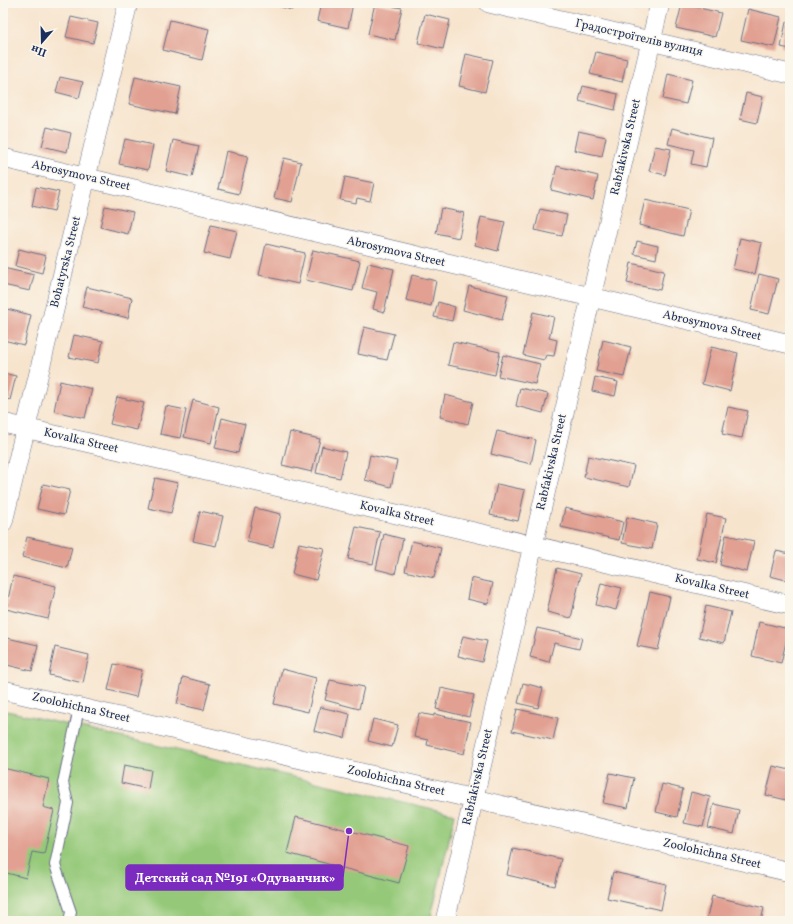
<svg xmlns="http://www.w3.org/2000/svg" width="793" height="924" font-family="Vollkorn,serif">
<rect width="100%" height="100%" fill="#fbf7ec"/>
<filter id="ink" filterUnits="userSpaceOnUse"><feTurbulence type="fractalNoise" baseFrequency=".025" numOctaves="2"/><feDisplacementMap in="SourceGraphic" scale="8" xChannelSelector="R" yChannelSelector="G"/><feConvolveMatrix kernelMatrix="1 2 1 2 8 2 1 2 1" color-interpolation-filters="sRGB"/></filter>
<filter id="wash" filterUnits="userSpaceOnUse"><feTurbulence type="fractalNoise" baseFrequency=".012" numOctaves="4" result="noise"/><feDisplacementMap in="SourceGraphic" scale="16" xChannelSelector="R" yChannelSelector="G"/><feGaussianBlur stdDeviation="0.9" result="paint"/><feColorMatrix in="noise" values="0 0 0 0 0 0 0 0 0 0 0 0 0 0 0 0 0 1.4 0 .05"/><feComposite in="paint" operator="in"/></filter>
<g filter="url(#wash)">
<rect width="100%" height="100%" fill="#f7e4cd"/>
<path fill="#95c979" stroke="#587c6c" d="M3 710 455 814 430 921H3Z"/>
<g id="blocks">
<path fill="#e1a092" d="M266 3H294L292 10Z
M321 3H353L348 28 317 21Z
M375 3 402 8 395 40 368 34Z
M619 3H637L636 8Z
M682 4 721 13 715 37 676 28Z
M748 9 781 17 774 47 741 40Z
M425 14 450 20 443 49 418 43Z
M71 17 98 23 93 43 66 37Z
M170 20 209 29 202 60 163 50Z
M786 22 790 23V49L781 47Z
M596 52 627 59 622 82 590 74Z
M466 54 493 60 485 92 459 86Z
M668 74 692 80 686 104 663 99Z
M60 77 83 82 79 98 56 92Z
M135 77 181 87 175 114 129 104Z
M583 86 618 94 615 110 579 101Z
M746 93 763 97 757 123 740 119Z
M47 127 71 133 67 152 42 146Z
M672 128 712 138 706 167 691 164 694 150 668 144Z
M578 131 606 137 602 156 574 150Z
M125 139 153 145 148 170 119 164Z
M173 140 199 146 192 177 166 171Z
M655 146 671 149 665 175 649 171Z
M226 151 248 156 239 194 218 189Z
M284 158 301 162 292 202 274 198Z
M557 166 598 176 593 200 551 190Z
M345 177 374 183 370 201 357 198 356 203 340 200Z
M36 187 59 192 54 211 32 206Z
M645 200 689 210 683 236 639 225Z
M105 206 133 212 128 234 100 227Z
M441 208 464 213 459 238 436 233Z
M540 209 567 215 562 236 535 230Z
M481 217 505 222 498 251 475 245Z
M211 225 237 231 230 259 204 253Z
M740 238 762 243 755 274 733 269Z
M637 241 658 246 656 259 634 254Z
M266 244 305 253 298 284 259 275Z
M19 249 46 256 42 273 15 266Z
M313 250 360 261 353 291 306 280Z
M368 263 394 269 384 312 373 309 377 292 362 288Z
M631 263 664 271 660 290 627 283Z
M3 268 34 275 30 291 3 285Z
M759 274 778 279 769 314 751 310Z
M412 275 436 281 431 306 406 300Z
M469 286 508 295 502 320 463 310Z
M87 287 132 298 128 318 82 307Z
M438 302 455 307 452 321 434 317Z
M3 308 31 315 24 345 3 340Z
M533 312 554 317 549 338 557 340 554 356 546 355 544 360 523 355Z
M364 327 394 334 387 360 358 354Z
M74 335 103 341 98 363 69 357Z
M603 340 631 347 624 377 596 371Z
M453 342 500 352 495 375 448 365Z
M711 347 738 353 730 391 702 384Z
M503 355 540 364 535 384 498 376Z
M3 373 16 376 10 400 3 398Z
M595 377 618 382 615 396 592 391Z
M60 381 92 389 85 418 54 411Z
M520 388 548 394 543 413 516 406Z
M445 395 473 402 468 424 440 417Z
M117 397 144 403 137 430 110 424Z
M193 400 219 407 211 443 184 437Z
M166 406 186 410 180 438 160 434Z
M728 407 748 411 742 438 722 434Z
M222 418 245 424 238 453 215 448Z
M497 431 536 440 531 464 491 454Z
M290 432 320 439 312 472 282 465Z
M322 446 346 452 340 478 316 473Z
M370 455 397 461 391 487 365 480Z
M588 456 634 466 629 487 584 477Z
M155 478 178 483 171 513 148 508Z
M43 484 70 490 64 515 37 509Z
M497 484 525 490 518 521 490 515Z
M255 508 281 514 273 548 247 542Z
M565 508 623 522 619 540 561 527Z
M200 511 223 516 216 546 193 541Z
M707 514 726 518 716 563 697 559Z
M627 517 657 524 652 549 622 543Z
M356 527 380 532 373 564 348 559Z
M384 534 403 539 395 574 376 569Z
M726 535 754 541 747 572 720 565Z
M27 537 72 547 67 568 22 557Z
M412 541 441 548 434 578 405 571Z
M299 543 324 548 316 580 292 574Z
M776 551 790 554V581L770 576Z
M557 568 581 574 571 618 547 612Z
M13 576 56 586 48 619 6 609Z
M471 578 493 583 488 604 467 599Z
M601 583 622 588 616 610 596 605Z
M650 592 670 597 658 650 637 646Z
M706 606 731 612 724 643 699 637Z
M759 622 789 629 781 663 752 656Z
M537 628 582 638 579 649 554 643 549 662 530 657Z
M463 636 487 641 482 662 458 656Z
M3 637 38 645 32 671 3 664Z
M55 647 89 655 83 683 49 675Z
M114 664 142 670 136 697 108 690Z
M282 669 316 678 308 712 274 704Z
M183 677 210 684 204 710 177 704Z
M330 680 364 687 359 709 325 700Z
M523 683 543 688 538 708 518 703Z
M441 688 474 695 469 717 436 709Z
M320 707 350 714 345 738 314 731Z
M517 709 558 718 553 740 512 731Z
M419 713 434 716V714L471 722 464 754 427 745 428 740 414 737Z
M373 719 398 725 392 747 368 741Z
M124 765 151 770 148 789 121 783Z
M773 766 790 770V801L766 795Z
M3 768 49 779 43 807 54 810 44 854 32 852 26 878 3 872Z
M610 773 634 778 628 808 603 803Z
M662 784 683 789 677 817 656 812Z
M691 792 710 797 703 827 684 823Z
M714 804 739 810 734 834 708 828Z
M296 817 409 846 399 883 287 853Z
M513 848 561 859 555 886 507 875Z
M613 872 666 884 661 910 607 898Z
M712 896 764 908 761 921H706Z"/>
</g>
</g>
<g filter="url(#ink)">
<use href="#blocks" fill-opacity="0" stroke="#686e85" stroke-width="1"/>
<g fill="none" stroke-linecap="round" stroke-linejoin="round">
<defs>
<path id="service" d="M69 921 71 912 55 865 68 803 63 783 79 708"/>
<path id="minor" d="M489 3 790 74
M3 158 790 344
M3 423 790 605
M3 522 128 3
M3 690 790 872
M445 921 660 3"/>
</defs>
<use href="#service" stroke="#686e85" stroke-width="12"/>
<use href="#minor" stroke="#686e85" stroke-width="20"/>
<use href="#service" stroke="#fff" stroke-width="10"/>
<use href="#minor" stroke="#fff" stroke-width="19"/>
</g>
</g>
<g text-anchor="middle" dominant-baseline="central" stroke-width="3" stroke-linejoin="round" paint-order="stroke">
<g font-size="12" fill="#1b2f5e" stroke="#fbf7ec">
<text transform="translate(639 38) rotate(13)">Градостроїтелiв вулиця</text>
<text transform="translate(626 147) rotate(-77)">Rabfakivska Street</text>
<text transform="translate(81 176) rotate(13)">Abrosymova Street</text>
<text transform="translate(396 252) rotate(13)">Abrosymova Street</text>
<text transform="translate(66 262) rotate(-76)">Bohatyrska Street</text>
<text transform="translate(712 326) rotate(13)">Abrosymova Street</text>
<text transform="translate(81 441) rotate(13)">Kovalka Street</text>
<text transform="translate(552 462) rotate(-77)">Rabfakivska Street</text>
<text transform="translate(397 514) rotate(13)">Kovalka Street</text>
<text transform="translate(712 587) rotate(13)">Kovalka Street</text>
<text transform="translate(81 708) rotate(13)">Zoolohichna Street</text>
<text transform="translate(478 777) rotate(-77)">Rabfakivska Street</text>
<text transform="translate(396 781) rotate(13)">Zoolohichna Street</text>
<text transform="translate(712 854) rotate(13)">Zoolohichna Street</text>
</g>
</g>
<path fill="none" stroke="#7b2cbf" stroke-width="1.5" d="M349 831L343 877"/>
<circle fill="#7b2cbf" stroke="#fbf7ec" stroke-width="1.5" cx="349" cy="831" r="4"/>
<rect fill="#7b2cbf" stroke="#7b2cbf" stroke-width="1.5" x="126" y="865" width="217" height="25" rx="4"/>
<g font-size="13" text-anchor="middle" font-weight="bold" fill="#fff">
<text x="235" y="882">Детский сад №191 «Одуванчик»</text>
</g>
<rect width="793" height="924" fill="none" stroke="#fbf7ec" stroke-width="16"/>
<g transform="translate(42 42) rotate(200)" stroke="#fbf7ec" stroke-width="3" paint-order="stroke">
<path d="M0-3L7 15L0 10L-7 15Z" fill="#1b2f5e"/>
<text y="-6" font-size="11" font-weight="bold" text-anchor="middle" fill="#1b2f5e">Пн</text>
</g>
</svg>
